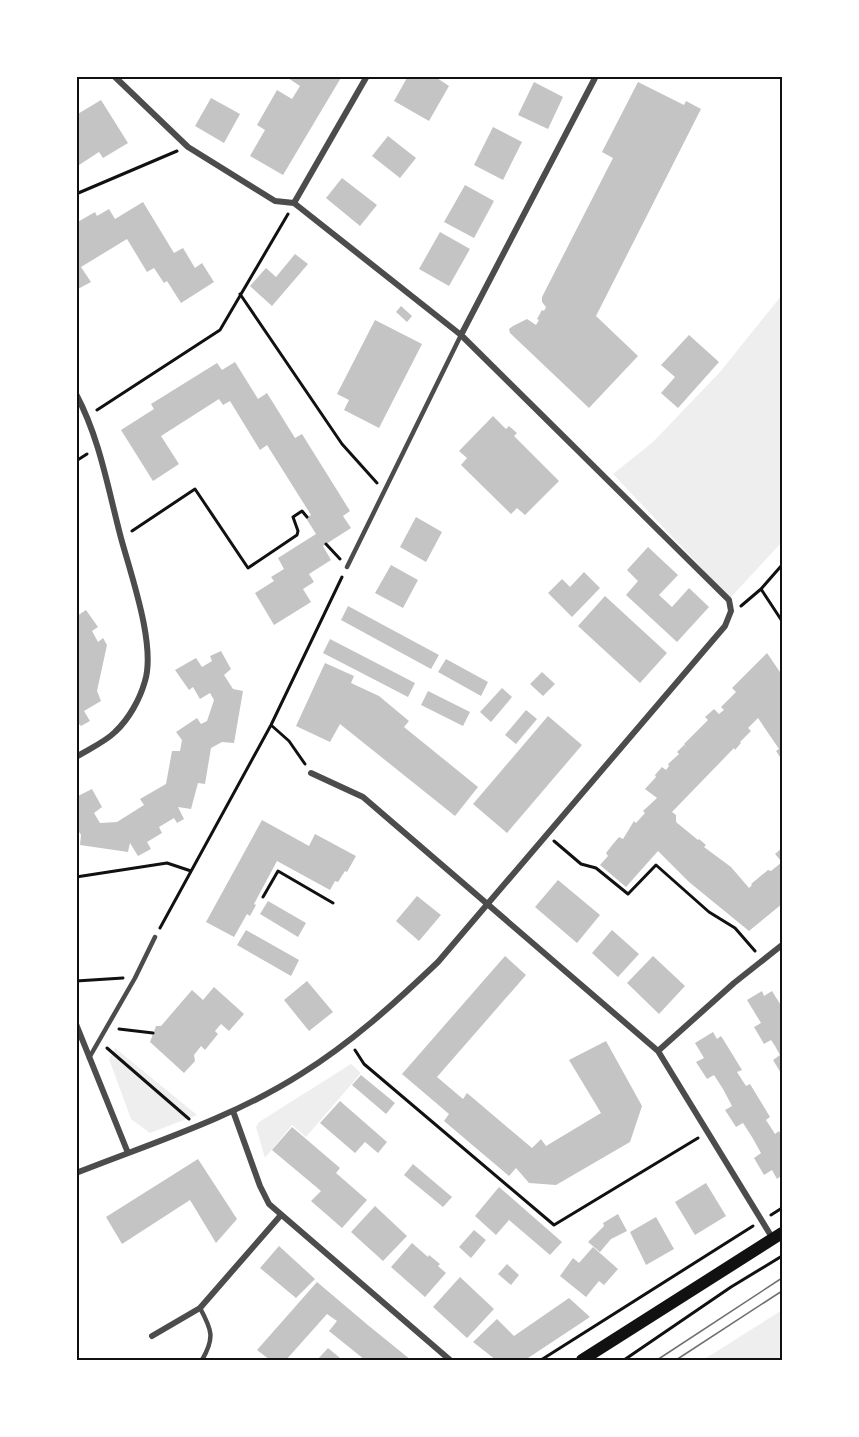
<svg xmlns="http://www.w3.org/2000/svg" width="859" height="1437" font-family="Karla,sans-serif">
<rect width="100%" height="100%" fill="#fff"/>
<path fill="#eee" d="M782 295V542L730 598 613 474 653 442 720 372Z
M115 1048 197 1115 150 1133 131 1119 109 1059Z
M351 1064 361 1073 306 1137 292 1125 265 1158 256 1127 259 1122Z
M782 1310V1360H703Z"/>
<path fill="#c4c4c4" d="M285 76H342L283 175 250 156 265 130 257 125 277 90 292 99 300 86Z
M408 76H434L449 86 429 121 394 101Z
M534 82 563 97 548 129 518 115Z
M638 82 684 105 686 101 701 109 596 316 638 356 589 408 510 333 509 329 513 326 527 319 536 325 539 320 537 319 542 310 544 311 546 307 542 302V297L613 158 602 152Z
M211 98 240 114 224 143 195 126Z
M101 100 128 143 103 158 99 152 76 167V115Z
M493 127 522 142 503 180 474 165Z
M388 136 416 158 400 178 372 156Z
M342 178 377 205 360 226 326 198Z
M465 185 494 201 474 238 444 222Z
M143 202 174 253 183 248 195 268 202 263 214 282 181 303 167 281 164 283 154 268 147 272 127 239 81 267 91 282 76 290V223L95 212 97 216 109 209 115 219Z
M440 232 470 249 449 286 419 269Z
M295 254 308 264 272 306 250 286 266 268 276 277Z
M401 306 412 316 407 322 396 312Z
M375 320 422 344 379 428 344 410 349 400 337 394Z
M689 335 719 362 678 408 661 393 675 377 661 365Z
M235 362 258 399 267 393 295 438 302 434 350 511 343 516 351 528 323 546 331 560 309 574 314 582 303 589 311 602 274 625 255 593 274 581 271 577 284 569 278 558 316 534 306 518 311 515 267 445 260 450 230 401 223 405 219 399 161 436 179 464 153 481 121 430 154 409 151 404 217 363 222 370Z
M493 416 506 429 509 426 517 433 514 436 559 481 525 515 517 508 511 514 461 465 467 458 459 451Z
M416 517 442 532 426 562 400 547Z
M648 547 678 575 659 595 672 607 689 588 709 607 677 642 626 595 638 581 627 570Z
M391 565 418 580 403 608 375 593Z
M584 572 600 588 572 617 548 593 562 579 570 587Z
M605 596 667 653 640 683 578 626Z
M348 606 439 655 431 669 341 620Z
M86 610 98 627 92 631 98 642 103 638 107 645 97 691 101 701 84 711 90 721 81 726 76 721V618L77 616Z
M330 639 415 683 408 697 323 653Z
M221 651 231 669 224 675 233 689 243 691 234 743 222 742 211 748 205 784 198 783 191 809 178 807 184 819 177 823 174 818 159 827 162 833 147 842 151 849 138 856 130 843 128 852 80 845 81 835 76 827V797L92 789 102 807 94 813 100 823 117 822 144 805 140 799 166 784 172 751H180L182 740 176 732 197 718 201 724 207 721 214 700 210 693 200 699 193 687 189 690 175 670 196 658 202 667 212 661 210 656Z
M767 653 782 675V760L776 751 779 749 758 718 748 728 751 731 740 742 741 743 735 750 734 748 672 812 676 815V822L698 840 699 839 706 845 704 847 731 867 749 888 752 885 751 884 768 870 771 871 782 862 775 854 782 848V904L749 931 689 882 658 851 626 887 600 865 608 856 606 853 613 844 619 837 623 839 634 821 636 823 645 813 643 811 657 798 645 789 656 777 655 775 662 767 666 770 669 766 668 764 679 754 677 752 684 745 686 747 684 744 708 720 705 717 714 709 719 714 724 710 721 707 736 692 732 688Z
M446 659 488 682 481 696 438 672Z
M325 663 354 676 351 683 379 696 409 721 404 727 478 787 455 816 340 724 330 742 296 726Z
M542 672 555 684 543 696 530 684Z
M502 688 512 697 491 722 480 712Z
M428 691 470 712 463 726 421 705Z
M526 710 537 719 516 744 505 735Z
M548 716 582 745 507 833 473 804Z
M262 820 309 846 315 834 356 856 347 872 345 871 338 882 335 881 330 890 277 861 254 904 256 905 250 916 247 914 234 937 206 922Z
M558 880 600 915 577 943 535 907Z
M417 896 441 915 419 941 396 921Z
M268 901 306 923 298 937 260 914Z
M246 930 299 960 291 976 237 945Z
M612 930 639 954 618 977 592 953Z
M505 956 526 975 437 1077 463 1099 467 1093 532 1148 541 1139 546 1146 601 1113 569 1060 606 1041 642 1106 630 1142 556 1185 529 1183 516 1168 509 1176 444 1121 449 1114 402 1074Z
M653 956 685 986 659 1014 627 983Z
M307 981 333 1012 309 1031 284 1000Z
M214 987 244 1014 229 1031 221 1024 215 1031 218 1034 205 1050 201 1046 194 1055 195 1061 184 1073 150 1042 156 1026H161L192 990 203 1000Z
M762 991 764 996 772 991 782 1007V1075L773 1060 780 1055 775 1046 771 1040 764 1044 754 1027 761 1023 747 1000Z
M713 1032 717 1039 721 1036 731 1052 742 1070 737 1072 746 1086 750 1084 770 1117 766 1120 775 1134 779 1131 782 1137V1175L777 1179 772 1170 764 1175 754 1158 761 1153 752 1137 743 1123 736 1127 725 1110 732 1106 723 1089 714 1075 707 1079 696 1062 704 1058 695 1043Z
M361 1075 395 1103 386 1114 352 1085Z
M340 1101 387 1142 378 1153 365 1142 355 1153 320 1123Z
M292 1127 340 1168 336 1173 367 1200 342 1228 311 1201 321 1191 272 1150Z
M198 1159 237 1219 216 1243 190 1200 122 1244 106 1217Z
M413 1164 452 1197 443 1207 404 1175Z
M706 1183 726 1216 695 1235 675 1202Z
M499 1187 562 1242 550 1255 509 1220 496 1235 475 1216Z
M375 1206 407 1236 383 1261 351 1232Z
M618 1214 627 1231 611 1239 600 1252 588 1242 604 1226 603 1223Z
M656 1217 674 1249 646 1265 630 1232Z
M474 1230 486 1240 471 1258 459 1247Z
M412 1243 428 1257 429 1255 440 1264 438 1266 446 1273 425 1297 391 1267Z
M279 1246 315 1279 296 1298 260 1268Z
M593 1247 618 1269 604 1285 599 1281 586 1297 560 1276 573 1258 579 1263Z
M507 1264 519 1275 511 1285 498 1274Z
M460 1277 494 1309 467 1338 433 1307Z
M317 1282 369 1326 411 1360H365L329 1331 337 1321 327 1314 286 1360H270L257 1350Z
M569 1298 590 1317 525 1360H496L473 1342 497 1319 514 1336Z
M328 1348 340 1358 338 1360H317Z"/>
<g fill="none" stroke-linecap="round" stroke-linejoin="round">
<path stroke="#111" stroke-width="3" d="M76 194 177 151
M240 294 342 444 377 483
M97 410 220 330 288 214
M76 461 87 454
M132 531 195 489 248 568 297 535 298 531 293 517 302 511 307 517
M326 544 340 559
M761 589 782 621
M741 606 761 589 782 565
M271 725 289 741 305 764
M554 841 581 864 596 868 628 894 656 865 709 912 735 928 755 951
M76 877 167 863 191 871
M263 897 278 871 333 903
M160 928 271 725 342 577
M76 981 123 978
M119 1029 153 1033
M107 1048 189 1119
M355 1050 364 1064 554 1225 698 1138
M771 1215 782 1208
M541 1360 753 1226
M624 1360 731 1287 782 1256"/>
<path stroke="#4c4c4c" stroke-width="4.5" d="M347 567 461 335
M89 1058 135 978 155 937
M200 1308C212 1330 215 1338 202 1360"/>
<path stroke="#4c4c4c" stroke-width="6" d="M294 203 367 76
M461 335 596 76
M76 394C100 439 108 489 121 538 131 575 156 645 145 681 140 699 129 719 115 732 105 742 89 749 76 757
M311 773 363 797 658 1051 773 1239
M76 1024 128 1153
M658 1051 734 983 782 945
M233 1111 260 1186 269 1204 450 1360
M76 1173C152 1143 232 1118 301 1074 351 1043 395 1003 438 962L725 626 731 611 729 600 461 335 294 203 275 201 188 147 114 76
M152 1336 200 1308 281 1215"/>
<path stroke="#111" stroke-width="12" d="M582 1360 782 1233"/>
<path stroke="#707070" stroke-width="1.5" d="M657 1360 782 1278
M676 1360 782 1291"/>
</g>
<rect width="859" height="1437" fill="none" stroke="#ffffff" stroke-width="156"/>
<rect x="78" y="78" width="703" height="1281" fill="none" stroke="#111" stroke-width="2"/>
</svg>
